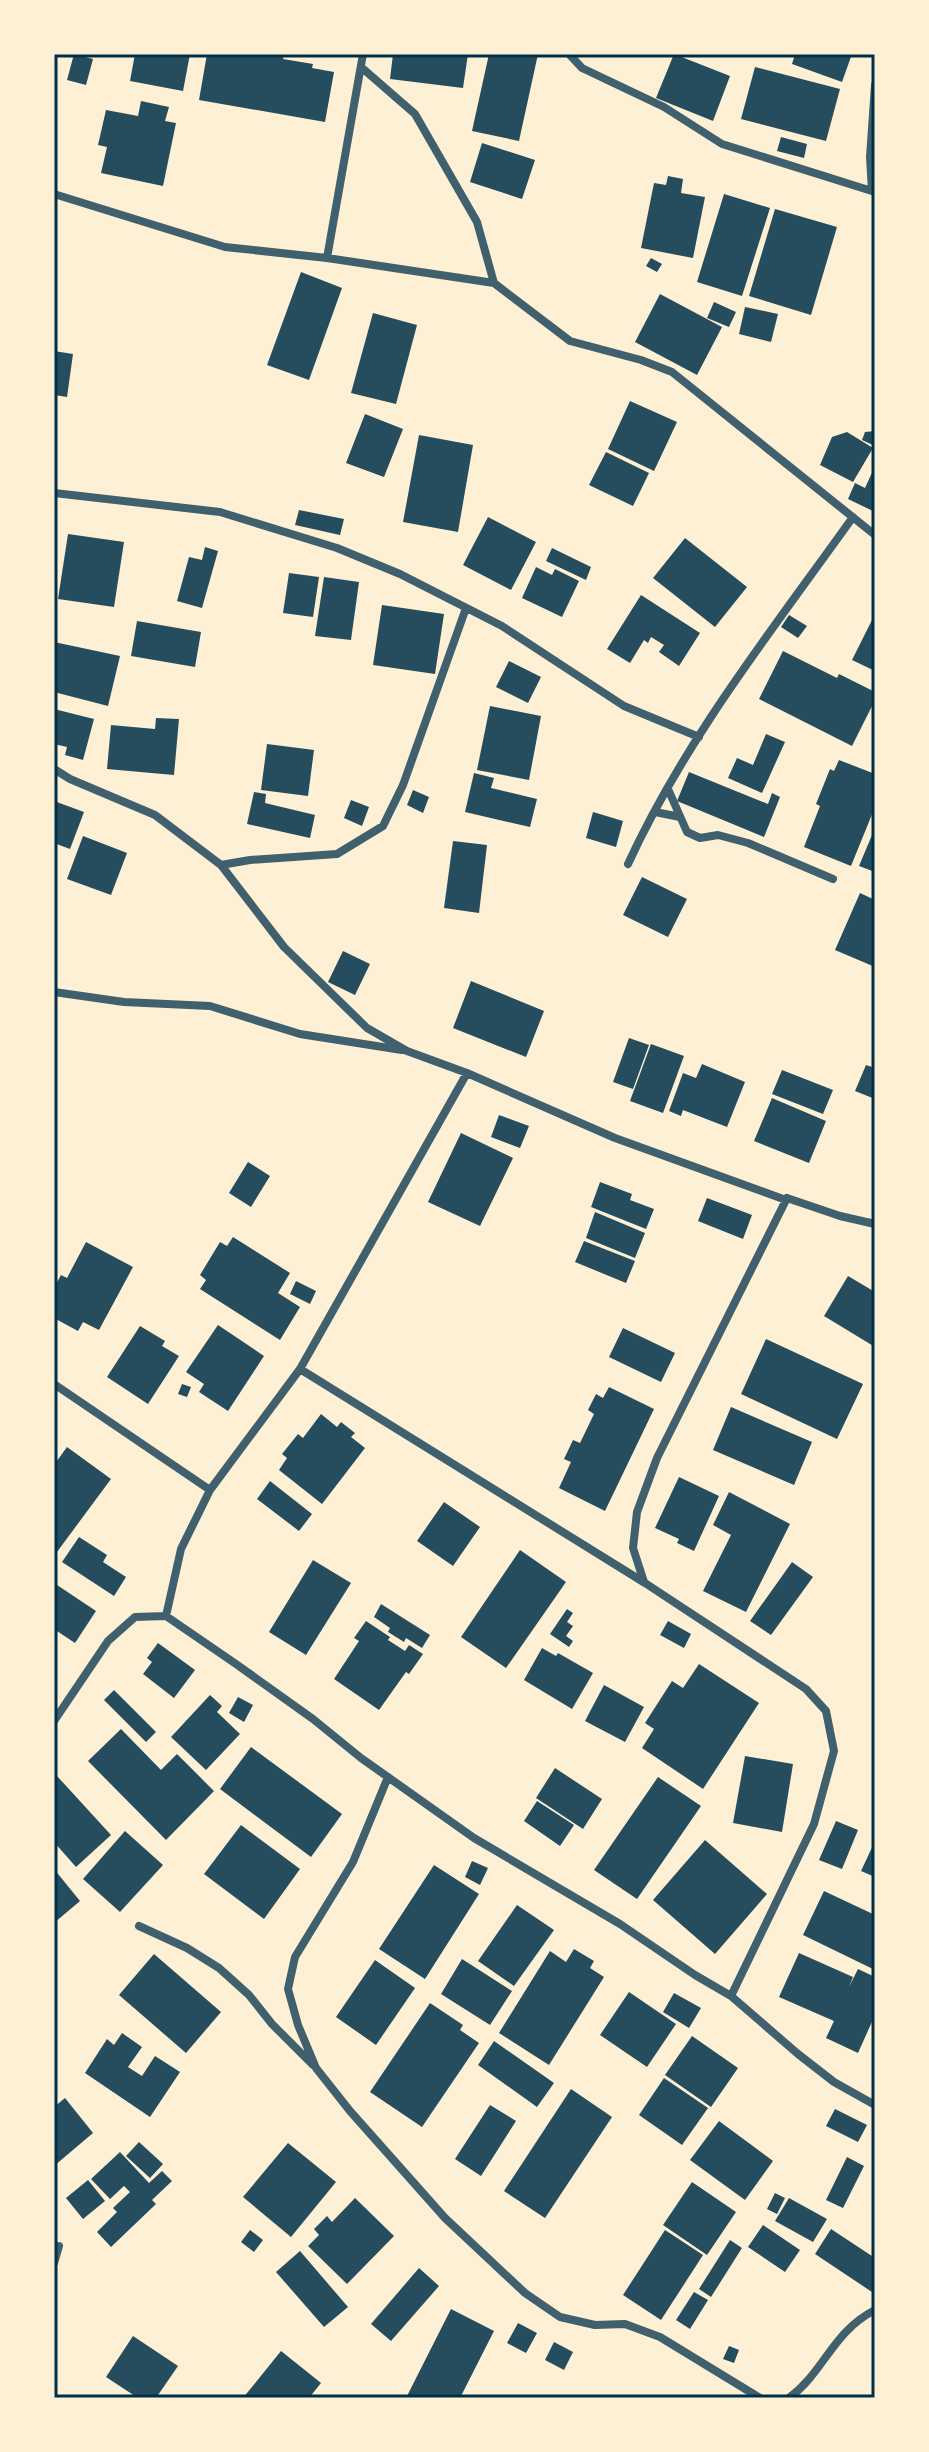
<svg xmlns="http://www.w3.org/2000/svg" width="929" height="2452" font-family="'Fira Sans',sans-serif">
<rect width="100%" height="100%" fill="#fdf0d5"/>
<path fill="#264d5e" d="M74 54 93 59 86 85 67 80Z
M135 54H190L183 91 130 81Z
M207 54H284L283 59 313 64 312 68 334 72 325 122 199 100Z
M393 54H468L463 88 390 79Z
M489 54H538L519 141 472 131Z
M674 54 730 76 713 121 656 98Z
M795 54H852L842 82 792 64Z
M755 67 840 89 826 141 741 119Z
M141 101 169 107 165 121 176 123 163 186 101 173 107 147 98 145 106 110 138 116Z
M781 137 807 144 804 158 777 151Z
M482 143 535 160 522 199 470 182Z
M668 176 683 179 681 193 705 197 693 258 641 248 654 183 666 185Z
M724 194 770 208 742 296 697 282Z
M775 209 837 227 811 315 749 296Z
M651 258 662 264 657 272 646 266Z
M301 272 342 288 309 380 267 365Z
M660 294 722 327 697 375 635 342Z
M714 302 736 312 729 327 707 318Z
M745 307 778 314 771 342 739 334Z
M373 313 417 325 396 404 351 393Z
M54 351 73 354 67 397 54 395Z
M630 401 677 422 654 471 608 449Z
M365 414 403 429 384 477 346 463Z
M875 431V446L862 440 865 432Z
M847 432 873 448 853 482 820 465 832 437Z
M419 435 473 445 458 532 403 522Z
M606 452 649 473 633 506 589 485Z
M875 466V512L848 499 855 483 865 488Z
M299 510 344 519 340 535 295 525Z
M488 517 536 542 511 590 463 565Z
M68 534 124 542 114 607 58 599Z
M685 538 747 587 715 627 653 578Z
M205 547 218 551 202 608 177 601 189 557 202 560Z
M552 548 591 567 586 580 546 561Z
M536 567 552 575 555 569 579 581 562 617 522 598Z
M289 573 319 577 313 617 283 613Z
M324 577 359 582 351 640 315 636Z
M641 595 700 633 679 666 659 652 664 645 651 637 648 643 644 640 630 663 607 649Z
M382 605 444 614 435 674 373 665Z
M875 614V671L852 660Z
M789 615 807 626 798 638 781 627Z
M137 621 201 632 195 667 131 656Z
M54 642 120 656 108 706 54 692Z
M783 651 837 678 839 674 875 692V700L852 746 759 699Z
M509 661 541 677 528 703 496 687Z
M490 706 541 716 529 780 477 770Z
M54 709 94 719 83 760 65 755 67 747 54 744Z
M156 718 179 719 174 775 107 769 111 725 155 729Z
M766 734 785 742 762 793 728 778 737 758 753 765Z
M267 744 314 750 308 796 261 790Z
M839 760 875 774V807L851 866 804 847 820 806 816 804 830 769 834 771Z
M689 772 768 804 772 793 780 797 764 837 677 801Z
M474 773 494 778 491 788 537 799 530 827 465 812Z
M413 790 429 797 423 813 407 805Z
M254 792 266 794 265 803 315 815 310 838 247 824Z
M351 800 369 807 362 826 344 818Z
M54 801 84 812 70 849 54 843Z
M593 812 623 821 616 847 586 838Z
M872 835 875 836V872L859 866Z
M83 836 127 853 111 895 67 879Z
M453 841 487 845 479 913 444 908Z
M642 877 687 899 668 937 623 915Z
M860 893 875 900V967L835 950Z
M343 951 370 964 355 995 328 982Z
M471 981 544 1011 526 1057 453 1028Z
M629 1038 649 1045 633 1089 613 1082Z
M651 1044 684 1056 663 1113 630 1101Z
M702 1064 745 1082 727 1127 683 1110 681 1116 669 1111 683 1073 696 1078Z
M866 1065 875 1068V1099L855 1091Z
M782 1070 833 1090 823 1114 772 1094Z
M772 1098 826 1121 809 1163 754 1141Z
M499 1115 529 1126 520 1148 491 1137Z
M461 1133 513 1158 480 1226 428 1202Z
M248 1162 270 1176 251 1207 229 1193Z
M600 1182 632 1194 630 1200 654 1209 646 1229 591 1207Z
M707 1198 752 1215 743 1239 698 1221Z
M595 1212 645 1233 635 1258 586 1238Z
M233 1237 290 1273 278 1293 300 1307 280 1340 200 1289 206 1280 200 1275 220 1242 227 1246Z
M584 1241 635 1261 626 1283 575 1262Z
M86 1242 133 1267 99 1330 83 1322 78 1331 54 1318V1288L61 1275 67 1278Z
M848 1276 875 1292V1347L824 1316Z
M296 1281 316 1291 310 1304 290 1294Z
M218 1325 264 1356 228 1411 199 1392 204 1384 186 1372Z
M140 1326 165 1341 162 1346 179 1356 148 1404 107 1377Z
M623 1328 675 1353 661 1382 609 1357Z
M766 1339 863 1384 837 1439 741 1394Z
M182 1384 191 1387 187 1397 178 1394Z
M609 1387 654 1409 605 1511 559 1488 571 1462 564 1459 573 1440 580 1443 594 1414 588 1410 596 1394 603 1398Z
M731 1407 812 1442 794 1485 713 1450Z
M321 1414 337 1427 341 1422 355 1433 351 1437 365 1448 322 1504 279 1470 287 1458 282 1454 298 1434 303 1438Z
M67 1447 111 1479 54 1556V1465Z
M679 1477 719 1496 694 1551 677 1543 679 1539 655 1528Z
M270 1481 312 1514 299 1531 257 1499Z
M729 1492 790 1524 746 1612 703 1591 731 1535 713 1525Z
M444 1502 480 1527 453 1566 417 1541Z
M79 1537 107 1555 103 1562 126 1577 114 1596 62 1562Z
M520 1550 566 1582 506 1668 461 1637Z
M313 1560 351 1583 306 1655 269 1632Z
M792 1562 813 1577 771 1635 750 1621Z
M54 1583 96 1611 75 1643 54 1629Z
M381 1604 430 1635 422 1648 406 1638 404 1642 388 1632 390 1628 374 1617Z
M567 1609 573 1613 567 1622 573 1626 566 1636 573 1641 569 1647 550 1634Z
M366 1621 390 1637 388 1640 405 1651 409 1645 423 1654 409 1674 406 1672 379 1710 334 1679 359 1641 354 1638Z
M668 1621 691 1634 684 1648 660 1635Z
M158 1643 195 1670 174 1698 143 1674 152 1662 147 1658Z
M542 1648 556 1656 558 1653 593 1673 572 1709 524 1680Z
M699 1664 759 1703 703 1789 642 1748 654 1729 645 1723 672 1681 683 1688Z
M604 1685 644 1707 625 1742 585 1721Z
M114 1690 156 1732 146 1742 104 1700Z
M210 1695 222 1706 217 1712 240 1734 206 1770 171 1737Z
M238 1697 253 1705 244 1722 229 1713Z
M121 1729 161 1770 177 1754 214 1791 166 1840 88 1761Z
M251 1747 342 1814 311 1857 220 1789Z
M745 1756 793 1764 782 1832 733 1823Z
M555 1768 602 1799 583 1829 536 1798Z
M57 1776 111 1835 76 1867 54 1842V1779Z
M658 1777 701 1806 637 1899 594 1870Z
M537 1801 574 1825 560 1846 524 1821Z
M836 1821 858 1830 842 1869 819 1860Z
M241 1825 300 1869 264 1919 204 1874Z
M125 1831 163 1865 120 1912 83 1879Z
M705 1840 767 1894 715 1954 653 1900Z
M875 1841V1877L861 1871Z
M472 1861 488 1868 480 1885 465 1877Z
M434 1865 479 1894 425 1979 379 1949Z
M54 1869 80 1901 54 1923Z
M824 1891 875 1915V1970L803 1935Z
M517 1905 554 1930 514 1986 478 1961Z
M574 1949 594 1961 590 1968 604 1977 549 2065 499 2033 550 1951 566 1962Z
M799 1953 853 1977 849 1987 858 1969 875 1977V2015L858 2053 826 2038 834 2021 779 1997Z
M154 1954 221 2012 186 2053 119 1995Z
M462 1959 512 1991 490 2025 441 1994Z
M375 1960 415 1988 376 2045 336 2017Z
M629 1992 676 2024 647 2067 600 2035Z
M674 1993 701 2008 689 2028 663 2012Z
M430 2003 463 2025 460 2030 479 2043 422 2127 370 2092Z
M122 2033 142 2047 128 2067 142 2076 155 2056 180 2072 150 2117 85 2073 107 2039 114 2045Z
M692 2036 738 2068 711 2107 665 2075Z
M494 2041 554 2083 537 2107 478 2065Z
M664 2078 708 2108 682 2145 639 2115Z
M571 2089 612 2117 545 2218 504 2191Z
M65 2098 93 2133 54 2166V2107Z
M490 2105 516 2121 481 2176 455 2159Z
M835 2109 867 2125 858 2142 826 2126Z
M719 2121 773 2161 745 2200 690 2160Z
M139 2142 163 2164 150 2178 126 2156Z
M288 2143 336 2182 291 2237 243 2197Z
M120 2152 149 2183 162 2171 172 2181 152 2200 156 2204 111 2247 97 2232 117 2212 113 2208 130 2192 124 2186 110 2199 91 2179Z
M847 2157 864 2166 843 2208 826 2200Z
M88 2180 105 2201 83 2219 66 2198Z
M692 2182 736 2212 707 2255 663 2225Z
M775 2193 785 2198 777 2214 767 2209Z
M355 2198 394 2236 347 2284 308 2246 319 2235 314 2229 327 2216 332 2222Z
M789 2198 827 2219 813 2242 775 2221Z
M763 2225 800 2250 785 2272 748 2247Z
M831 2229 875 2258V2294L815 2254Z
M250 2230 263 2240 254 2252 241 2242Z
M665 2230 703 2255 661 2320 623 2295Z
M730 2240 742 2248 711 2297 699 2289Z
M300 2251 348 2307 324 2327 276 2272Z
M419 2268 439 2286 391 2341 371 2324Z
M694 2292 708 2300 690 2329 676 2320Z
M451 2309 494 2331 460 2398H406Z
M518 2323 537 2333 526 2353 507 2343Z
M133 2336 178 2366 156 2398H138L106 2377Z
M554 2342 573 2352 564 2370 545 2360Z
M729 2346 739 2350 734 2363 723 2359Z
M281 2351 321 2383 309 2398H243Z"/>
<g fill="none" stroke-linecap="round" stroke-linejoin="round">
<path stroke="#3f606c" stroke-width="8" d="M569 54 582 68 664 107 722 144 875 192
M361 67 415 114 477 222 494 283
M872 191 870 157 875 85
M54 194 225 247 327 258 494 283 570 341 641 360 672 372 875 535
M327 258 363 54
M54 493 220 512 337 548 400 574 502 626 624 706 699 737
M54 769 70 779 155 815 221 865 284 947 367 1028 407 1051 467 1073 615 1138 786 1200 787 1198 840 1216 875 1224
M668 789 687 832 700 838 718 835 748 843 833 879
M655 812 680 817
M628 864C686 738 773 629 853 517
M221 865 250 860 337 854 383 826 403 785 466 608
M54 992 124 1002 210 1006 300 1034 402 1050
M300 1369 645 1583 806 1689 826 1711 834 1751 814 1824 731 1996
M54 1384 210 1490
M644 1582 633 1548 637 1512 657 1458 787 1198
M166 1616 181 1549 210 1490 300 1369 467 1073
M54 1721 108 1641 135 1617 166 1616 236 1664 313 1719 361 1758 474 1838 620 1924 695 1975 731 1996 798 2054 834 2082 875 2105
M388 1777 353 1862 295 1957 288 1989 298 2025 316 2068 350 2111 445 2218 525 2293 560 2317 595 2325 625 2324 660 2337 760 2398
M139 1926 187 1948 219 1968 249 1995 272 2024 313 2065
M54 2263 59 2246
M789 2398C825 2371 832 2332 875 2310"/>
</g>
<rect width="929" height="2452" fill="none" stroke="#fdf0d5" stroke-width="112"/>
<rect x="56" y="56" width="817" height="2340" fill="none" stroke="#003049" stroke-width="3"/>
</svg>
